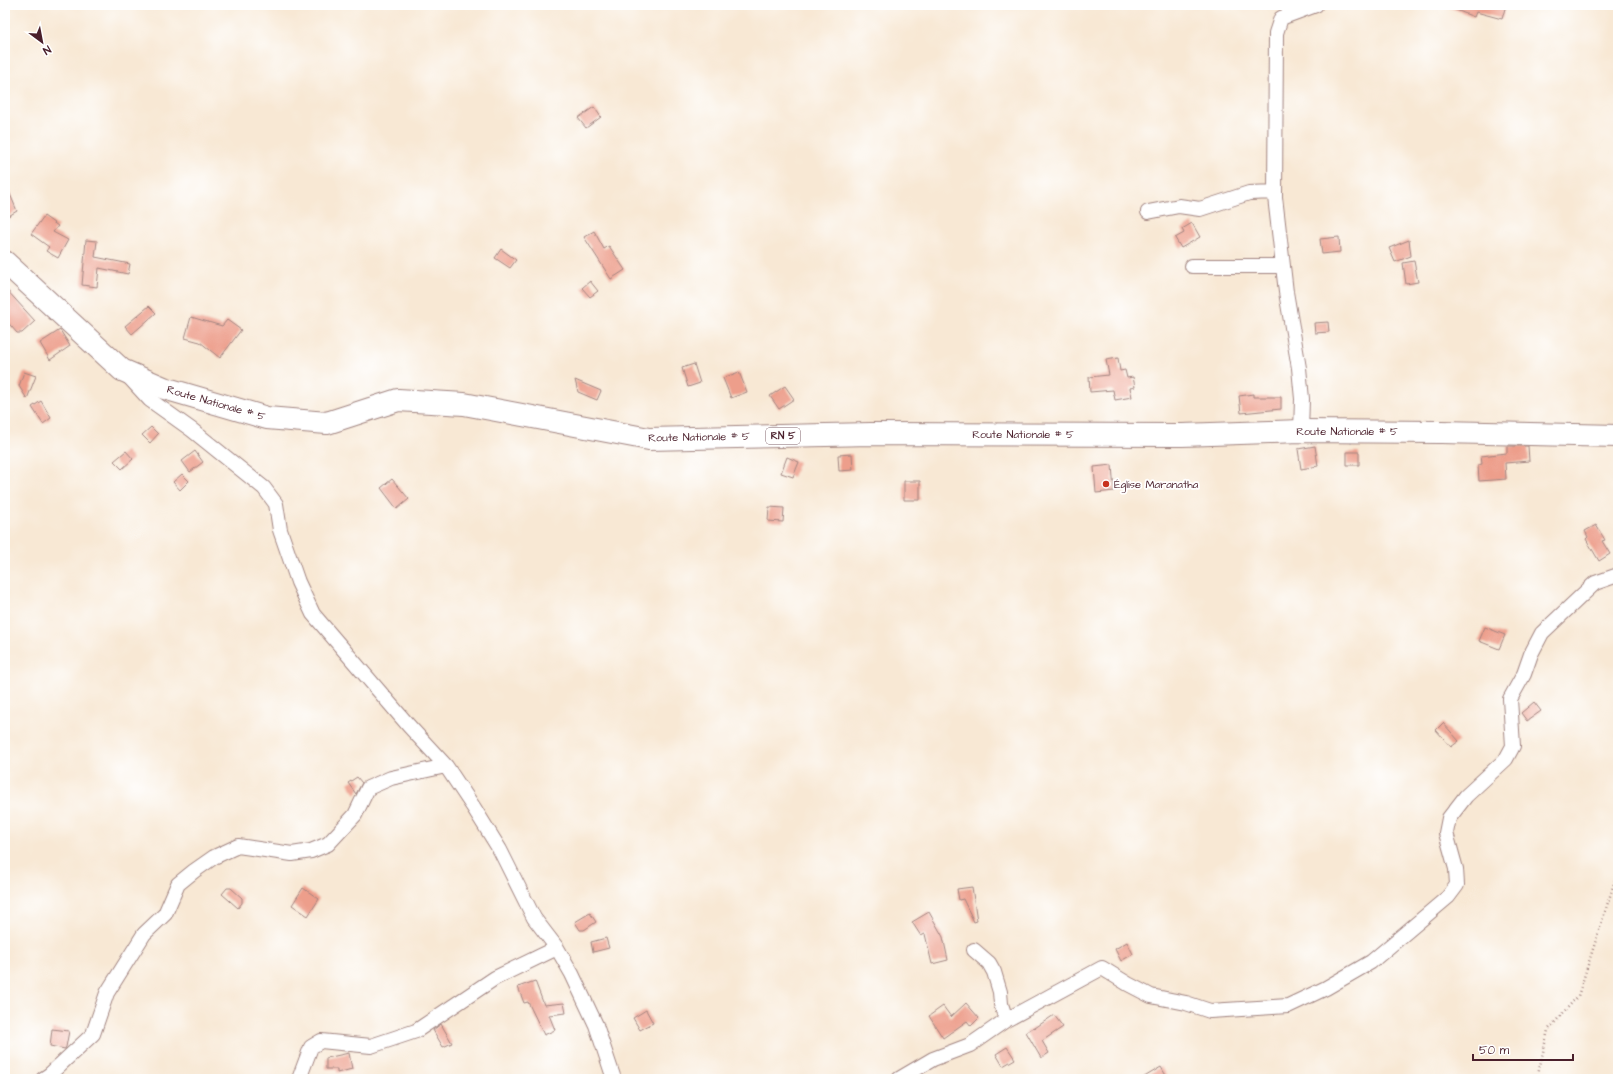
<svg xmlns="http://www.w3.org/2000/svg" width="1623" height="1084" font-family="'Architects Daughter',sans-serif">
<rect width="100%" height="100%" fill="#fff"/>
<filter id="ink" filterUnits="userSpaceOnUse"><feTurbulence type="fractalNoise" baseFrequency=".025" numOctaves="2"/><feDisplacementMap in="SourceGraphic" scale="8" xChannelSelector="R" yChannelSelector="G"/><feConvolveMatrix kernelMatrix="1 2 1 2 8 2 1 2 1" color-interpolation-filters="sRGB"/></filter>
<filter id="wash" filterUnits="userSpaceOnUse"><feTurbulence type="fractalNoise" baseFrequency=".012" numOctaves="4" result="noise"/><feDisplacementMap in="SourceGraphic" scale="16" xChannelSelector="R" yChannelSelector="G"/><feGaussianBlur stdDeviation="0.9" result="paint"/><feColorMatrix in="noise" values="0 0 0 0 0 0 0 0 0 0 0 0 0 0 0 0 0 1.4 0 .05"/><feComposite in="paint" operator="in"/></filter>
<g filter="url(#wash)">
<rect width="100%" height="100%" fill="#f8e8d4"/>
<g id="blocks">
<path fill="#ed9e8b" d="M1463 5H1506L1502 19 1476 12 1474 17 1446 6Z
M594 107 601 117 586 128 578 118Z
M5 182 17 211 5 218Z
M44 216 58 226 53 232 68 240 58 258 46 251 49 247 31 234Z
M1192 223 1200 237 1181 248 1175 238 1184 233 1182 229Z
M594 231 604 249 609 246 625 270 611 279 584 237Z
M1339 237 1340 252 1322 254 1320 239Z
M86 240 97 241 95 257 130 264 128 274 99 268 97 287 82 285Z
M1409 240 1411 256 1395 262 1389 248Z
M501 249 516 260 510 268 495 258Z
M1414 261 1418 282 1406 284 1403 263Z
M590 281 598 291 590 297 582 288Z
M5 288 35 321 22 333H17L5 319Z
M149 306 156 313 132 334 125 326Z
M191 317 222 326 227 320 241 330 220 358 200 342 185 338Z
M1328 322 1329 332 1315 333 1314 323Z
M60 330 70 346 50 360 40 343Z
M1118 358 1120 371 1125 370 1127 378 1133 377 1135 387 1130 388 1132 397 1115 400 1113 390 1090 392 1089 377 1109 375 1106 360Z
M694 364 700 383 688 387 682 368Z
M24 372 36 376 27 399 19 386Z
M739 372 747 392 731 398 723 378Z
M575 380 601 391 597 400 578 392Z
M785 386 794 399 779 409 770 396Z
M1253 394V397H1281V409L1241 413 1239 396Z
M41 401 51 418 43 424 32 407Z
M151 427 158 434 150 443 142 435Z
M1315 446 1318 466 1301 469 1298 449Z
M1507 446H1528L1529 461 1505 463 1506 479 1479 481 1478 465 1482 464 1481 456 1507 453Z
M126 451 133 459 122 469 114 461Z
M195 451 203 462 190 472 182 461Z
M1347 452H1359V465H1347Z
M852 454 853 470 839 471 838 455Z
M787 457 799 462 793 477 781 473Z
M1112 465 1114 491 1096 493 1094 467Z
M182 474 189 481 180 490 173 482Z
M392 479 409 499 397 509 381 488Z
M904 481H920V500H904Z
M769 507 784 508 783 522 768 521Z
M1596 525 1605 540 1602 541 1610 554 1599 561 1586 539 1588 537 1585 531Z
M1485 627 1505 635 1499 649 1479 641Z
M1534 702 1541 711 1527 721 1521 713Z
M1443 723 1459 741 1451 747 1436 730Z
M357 777 362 783 356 794 348 783Z
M972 887 977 921 974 922 963 899 959 900 957 889Z
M227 888H231L242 898V903L238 908 222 894Z
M303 888 319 899 308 916 292 905Z
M929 912 943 937 948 960 932 964 925 934 921 936 912 922Z
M590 913 596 922 584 930H580L575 922Z
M606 938 609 948 593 952 591 942Z
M1127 942 1133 954 1121 961 1115 949Z
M535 981 544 1005 564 1003 566 1013 549 1015 555 1030 544 1035 528 1002 524 1003 518 987Z
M966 1003 979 1018 971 1026 967 1021 943 1038 929 1016 943 1006 951 1017Z
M646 1010 653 1023 640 1030 633 1018Z
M1054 1015 1063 1027 1042 1041 1049 1053 1041 1058 1026 1032 1034 1027 1035 1028Z
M441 1024 452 1043 443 1047 433 1030Z
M52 1029 69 1031 66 1047 65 1049 50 1046Z
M1007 1047 1015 1059 1003 1066 996 1054Z
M349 1053 352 1069 337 1073V1069H326V1058Z
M1161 1067 1168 1079H1141Z"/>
</g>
</g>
<g filter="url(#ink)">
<use href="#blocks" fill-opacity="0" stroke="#a18480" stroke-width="1"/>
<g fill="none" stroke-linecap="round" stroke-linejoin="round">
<defs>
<path id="street" d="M1148 212 1179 206 1200 209 1249 193 1275 192
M1192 266H1283
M128 376 150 400 192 430 264 488 276 504 280 530 298 582 313 614 409 726 446 766 474 808 500 850 534 918 557 948 572 974 596 1025 614 1079
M1301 431 1302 399 1299 368 1286 292 1275 197 1276 33 1281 18 1316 5
M974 950 989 963 994 972 1000 992 1001 1004 1006 1020
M43 1079 49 1075 93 1034 107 993 144 934 165 914 178 884 194 871 214 857 238 846 292 854 311 851 328 844 355 815 368 788 391 778 446 766
M299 1079 311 1047 321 1041 371 1046 416 1031 495 978 557 948
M899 1079 933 1059 970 1045 1006 1020 1102 968 1128 984 1151 996 1186 1003 1210 1011 1288 1006 1326 988 1371 962 1448 897 1457 885 1456 869 1446 833 1449 818 1466 796 1506 759 1513 746 1510 699 1524 674 1531 654 1542 633 1595 583 1618 575"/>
<path id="primary" d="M5 262 122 370 164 388 267 418 327 423 398 400 464 404 649 439 871 434 1182 435 1301 431 1441 432 1618 436"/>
</defs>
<use href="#street" stroke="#a18480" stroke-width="16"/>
<use href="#primary" stroke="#a18480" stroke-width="24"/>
<path stroke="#a18480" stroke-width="2.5" stroke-dasharray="1 3" stroke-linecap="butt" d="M1537 1079 1548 1030 1578 996 1618 871"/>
<use href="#street" stroke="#fff" stroke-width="14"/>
<use href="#primary" stroke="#fff" stroke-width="22"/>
</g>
</g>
<circle fill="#c8321e" stroke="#fff" stroke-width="1.5" cx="1106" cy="484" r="4"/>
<g text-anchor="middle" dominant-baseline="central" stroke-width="3.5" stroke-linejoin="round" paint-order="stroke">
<rect fill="#fff" stroke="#80626b" stroke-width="1" x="766" y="428" width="34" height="16" rx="3"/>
<g font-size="10" font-weight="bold" fill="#4a1f2b">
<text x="783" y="436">RN 5</text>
</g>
<g font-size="11" fill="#4a1f2b" stroke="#fff">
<text transform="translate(216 403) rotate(16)">Route Nationale # 5</text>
<text x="1347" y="431">Route Nationale # 5</text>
<text x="1023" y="434">Route Nationale # 5</text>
<text transform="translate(699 437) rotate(-1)">Route Nationale # 5</text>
</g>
<g font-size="11" fill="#4a1f2b" stroke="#fff" text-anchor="start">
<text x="1114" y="484">Église Maranatha</text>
</g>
</g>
<rect width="1623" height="1084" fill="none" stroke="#fff" stroke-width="20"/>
<g transform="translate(42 42) rotate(148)" stroke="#ffffff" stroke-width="3" paint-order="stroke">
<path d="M0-3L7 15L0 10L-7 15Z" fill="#4a1f2b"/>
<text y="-6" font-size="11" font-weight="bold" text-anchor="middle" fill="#4a1f2b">N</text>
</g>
<path d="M1473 1054v6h100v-6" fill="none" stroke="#4a1f2b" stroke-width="2"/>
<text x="1479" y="1054" font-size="12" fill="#4a1f2b" stroke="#ffffff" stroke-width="3" paint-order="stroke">50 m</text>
</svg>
